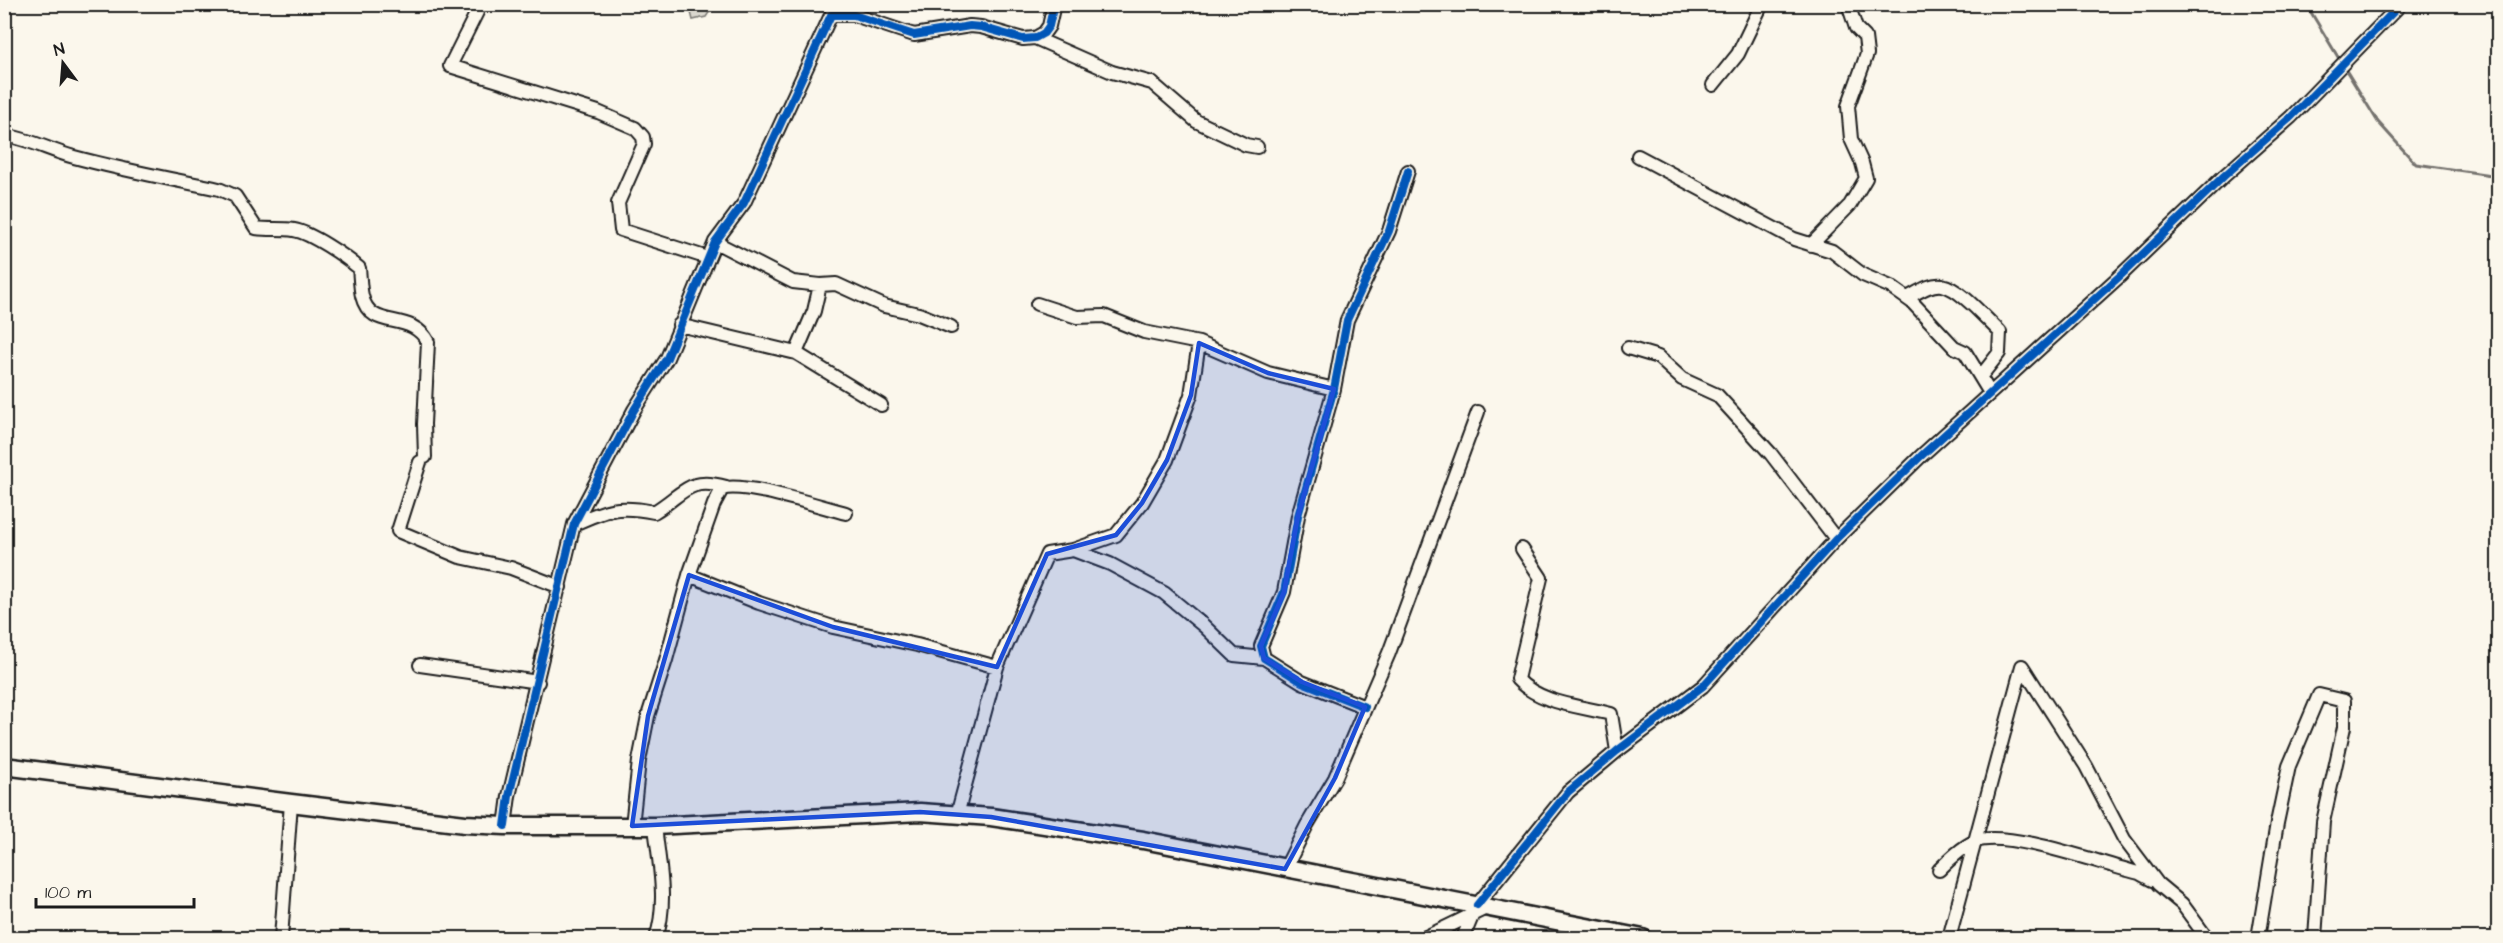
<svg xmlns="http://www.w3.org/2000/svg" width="2503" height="943" font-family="'Architects Daughter',sans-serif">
<rect width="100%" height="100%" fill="#fbf7ec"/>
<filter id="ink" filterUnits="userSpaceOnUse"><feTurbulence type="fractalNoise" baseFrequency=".0167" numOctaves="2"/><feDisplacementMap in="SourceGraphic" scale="12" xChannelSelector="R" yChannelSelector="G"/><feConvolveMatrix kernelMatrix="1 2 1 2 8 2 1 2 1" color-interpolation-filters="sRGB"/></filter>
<g filter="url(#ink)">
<path fill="#dad7ce" stroke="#7b7a75" stroke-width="1.5" d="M689 5V4L714 5 706 17 693 20Z"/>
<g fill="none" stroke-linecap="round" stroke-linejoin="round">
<path stroke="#74726e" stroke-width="3" d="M2306 4 2341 62
M2344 67 2378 122 2416 164 2498 176"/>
<defs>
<path id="minor" d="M477 12 450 66 598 112 635 128 643 137 644 144 618 203 621 230 708 258
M1035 38 1112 72 1152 83 1196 121 1246 145 1257 147
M1713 85 1738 54 1762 4
M4 141 9 136C31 140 52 151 74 157 122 170 171 179 219 189L235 196 256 228C269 230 282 228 294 230 311 233 345 256 359 268 360 277 360 287 362 296 371 333 410 309 428 342L424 424 425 457
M1638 156 1794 239 1832 251 1863 275 1891 287 1912 302 1954 347 1965 352 1990 393
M715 242 793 282 820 285 814 311 796 353
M1811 245 1850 205 1866 178 1862 163 1851 139 1848 106 1867 54 1865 37 1856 28 1848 4
M820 285 836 284 884 306 919 314 951 327
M1907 298C1917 293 1930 283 1942 285 1961 289 1985 318 2000 332L1999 353 1981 376
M1037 304 1077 317 1104 316 1144 332 1199 343 1268 373 1334 389
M679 325 796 353 881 405
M1628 348 1658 357 1682 379 1717 395 1771 454 1836 539
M420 462 398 531 460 557 511 568 560 587
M574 524C607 509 618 505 654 512 684 494 688 476 726 487
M1522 549 1541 578 1517 679C1540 704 1580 706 1611 714L1617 751
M1073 550 1110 564 1164 593 1204 626 1234 655 1264 658
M689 575 759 603 833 627 917 645 997 667
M420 665 538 682
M1365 707 1302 682 1264 658 1261 646 1284 592 1298 516 1334 389 1347 320 1389 231 1408 171
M957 815 997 667 1047 554 1073 550 1116 535 1142 503 1167 460 1191 395 1199 343
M505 826 509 796 574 524 634 410 667 358 715 242 744 203 831 15H854L914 35 970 26 981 27 1023 39 1035 38 1044 33 1049 26 1054 4
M632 826 639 761 648 716 666 660 689 575 714 504 722 489C743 481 821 507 846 513
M655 826C659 863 668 903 656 938
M1285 869 1307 825 1335 778 1389 653 1478 412
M1939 870C1949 860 1963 846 1976 841 2009 830 2102 864 2139 873L2152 880
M1477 905 1568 792 1617 751 1703 686 1836 539 1921 456 2121 275 2224 176 2291 117 2401 4
M281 938 291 803
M1424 938 1488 907
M1463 938 1473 914
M1949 938 2022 666 2086 766 2124 839 2158 884 2182 904 2207 938
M2258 938 2277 823 2289 766 2319 695 2344 701V727L2323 822 2315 938"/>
<path id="major" d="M4 766 291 803 465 824 505 826H655L920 812 991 817 1143 840 1643 938"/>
</defs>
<use href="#minor" stroke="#1c1c1c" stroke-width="16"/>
<use href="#major" stroke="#1c1c1c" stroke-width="21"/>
<use href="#minor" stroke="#fbf7ec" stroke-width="12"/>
<use href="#major" stroke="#fbf7ec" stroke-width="16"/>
<defs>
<path id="cycleway" d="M1365 707 1302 682 1264 658 1261 646 1284 592 1298 516 1334 389 1347 320 1389 231 1408 171
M505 826 509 796 574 524 634 410 667 358 715 242 744 203 831 15H854L914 35 970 26 981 27 1023 39 1035 38 1044 33 1049 26 1054 4
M1477 905 1568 792 1617 751 1703 686 1836 539 1921 456 2121 275 2224 176 2291 117 2401 4"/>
</defs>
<use href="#cycleway" stroke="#fbf7ec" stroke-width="11"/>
<use href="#cycleway" stroke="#0057b8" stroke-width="8"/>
</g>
</g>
<path fill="#1d4ed8" fill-opacity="0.2" stroke="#1d4ed8" stroke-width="4.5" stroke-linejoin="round" d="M1199 343 1268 373 1334 389 1298 516 1284 592 1261 646 1264 658 1302 682 1365 707 1335 778 1285 869 991 817 920 812 632 826 648 716 689 575 833 627 997 667 1047 554 1116 535 1142 503 1167 460 1191 395Z"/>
<rect width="2503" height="943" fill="none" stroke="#fbf7ec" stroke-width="24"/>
<rect x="12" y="12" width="2479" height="919" fill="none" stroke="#1c1c1c" stroke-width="2" filter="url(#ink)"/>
<g transform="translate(63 63) rotate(344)" stroke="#fbf7ec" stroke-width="4.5" paint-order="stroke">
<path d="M0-4.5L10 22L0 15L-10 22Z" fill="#1c1c1c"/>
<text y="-9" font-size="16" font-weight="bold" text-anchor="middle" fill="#1c1c1c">N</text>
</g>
<path d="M36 898v9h158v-9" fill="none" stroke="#1c1c1c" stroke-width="3"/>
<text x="45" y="898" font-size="18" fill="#1c1c1c" stroke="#fbf7ec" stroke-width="4.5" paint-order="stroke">100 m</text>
</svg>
